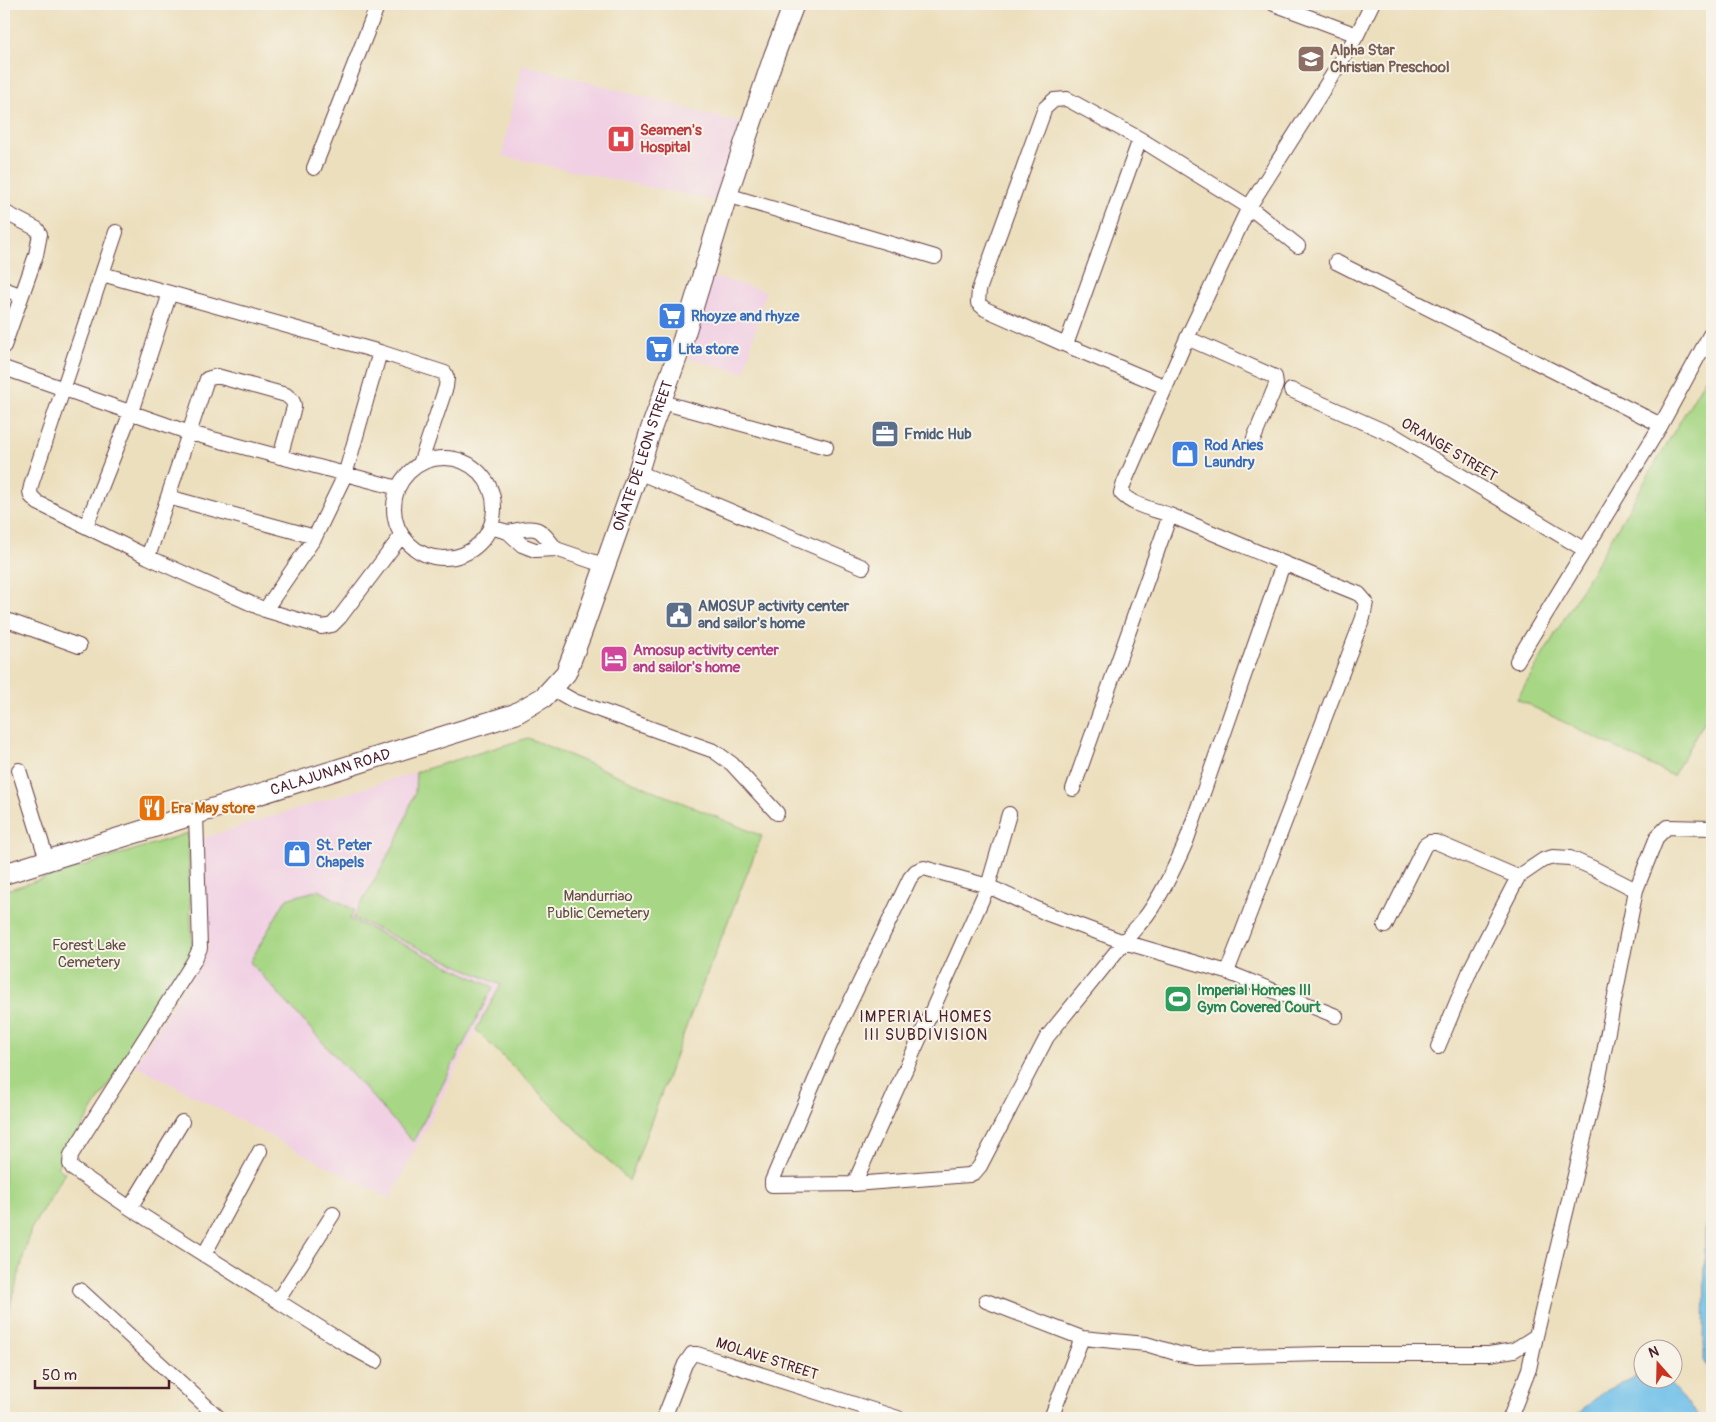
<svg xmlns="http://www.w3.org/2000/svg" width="1716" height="1422" font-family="Pangolin,sans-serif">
<rect width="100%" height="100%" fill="#f7f3e8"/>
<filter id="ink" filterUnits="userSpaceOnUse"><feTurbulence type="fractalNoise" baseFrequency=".02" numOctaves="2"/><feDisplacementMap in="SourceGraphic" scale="10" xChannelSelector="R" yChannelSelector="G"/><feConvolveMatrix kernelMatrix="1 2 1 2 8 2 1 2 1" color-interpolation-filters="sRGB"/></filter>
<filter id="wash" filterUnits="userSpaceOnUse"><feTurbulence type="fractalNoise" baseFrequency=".0096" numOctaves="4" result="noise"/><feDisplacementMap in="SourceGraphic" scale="20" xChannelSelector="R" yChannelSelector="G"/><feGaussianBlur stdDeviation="1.12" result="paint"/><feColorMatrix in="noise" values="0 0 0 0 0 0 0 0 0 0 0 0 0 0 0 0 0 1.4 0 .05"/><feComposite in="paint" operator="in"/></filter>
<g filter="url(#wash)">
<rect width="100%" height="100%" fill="#ecdfbd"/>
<path fill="#f1d0e4" d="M522 64 741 123 715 201 502 156Z
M710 276 766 291 744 373 688 358Z
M416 772 415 792 399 836 354 918 501 985 476 1030 390 1199 135 1065 208 949 203 838Z"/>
<path fill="#a7d785" stroke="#787b58" d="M1712 367V708L1673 776 1517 699Z
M528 738 762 836 689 1019 629 1181 476 1030 501 985 353 918 399 836 415 792 416 772Z
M188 833 192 950 57 1167 65 1173 31 1229 4 1329V891Z
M319 890 354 910 350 919 493 987 413 1142 250 962 286 899Z"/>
<path fill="#6dbfe9" stroke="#5c6f8a" d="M1712 1217V1375L1704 1360 1705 1227Z
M1640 1374 1643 1375 1644 1380H1661L1668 1382 1701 1418H1573L1602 1393Z"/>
</g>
<g filter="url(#ink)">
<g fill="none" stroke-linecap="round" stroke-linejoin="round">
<defs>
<path id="minor" d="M1274 4 1357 35
M314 168 378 4
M727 195 935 257
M4 212 37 229 40 234 36 255 4 346
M116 232 32 482 30 491 31 496 38 503 148 557 265 610 322 627 332 625 340 617 402 535
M1336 262 1661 425
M102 274 380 352 445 373 447 378 446 387 420 464
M4 289 20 295
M1187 338 1275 377 1276 385 1254 438
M1066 345 1140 139
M4 368 190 433 398 488
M1166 387 1066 345 985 309 978 303 979 290 1045 108 1054 100 1067 99 1140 139 1249 207 1298 246
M1291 390 1395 436 1585 550
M661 402 826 447
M394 508a50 50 0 1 1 100 0a50 50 0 1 1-100 0Z
M638 472 863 567
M168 497 315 537
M86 526 131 412 170 293
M490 527 508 532 522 545 535 550 556 549 606 566
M508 532C538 526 537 525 556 549
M148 557 207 379 217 376 286 395C291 399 294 401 294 407L280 457
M1283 564 1186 842C1175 867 1163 893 1147 915 1140 924 1131 933 1124 942L1047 1037 980 1166 975 1172 969 1175 854 1184 772 1185V1181L833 1038 910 878 916 871 924 868 988 886 1048 914 1124 942 1227 972 1336 1016
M265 610 315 537 345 475 380 352
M4 619 79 646
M1517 661 1661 425 1712 331
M551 688 574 701 714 751 732 764 777 813
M19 770 47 860
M1073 789 1170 515
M196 814 200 948 194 961 71 1155 70 1164 73 1169 130 1208 349 1346 376 1361
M1385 926 1425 845 1430 842H1436L1518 877
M1227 972 1363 618 1366 602 1359 594C1296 569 1235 542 1172 516 1155 509 1134 507 1121 493L1124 483 1187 338 1249 207 1335 71 1357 35 1372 4
M1438 1047 1471 968 1518 877 1543 860 1553 857 1570 858 1593 868 1636 890
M854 1184 988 886 1009 814
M130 1208 182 1122
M204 1255 260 1151
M80 1290 219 1418
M278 1300 333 1214
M986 1301 1082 1338 1146 1344 1179 1354 1197 1357 1323 1354H1489L1514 1350 1536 1336 1600 1072 1636 890 1657 837 1667 827 1712 828
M664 1418 685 1364 692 1354H697L898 1418
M1051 1418 1082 1338
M1510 1418 1529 1369 1536 1336"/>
<g id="secondary">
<path id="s1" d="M4 874 515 714 544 697 566 673 581 634 638 472 651 429 683 340 727 195 774 56 794 4"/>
</g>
</defs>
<use href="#minor" stroke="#623c41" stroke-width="16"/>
<use href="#secondary" stroke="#623c41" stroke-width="22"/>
<use href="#minor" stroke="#fff" stroke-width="14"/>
<use href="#secondary" stroke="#fff" stroke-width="20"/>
</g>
</g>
<defs>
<symbol id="school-square" viewBox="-11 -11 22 22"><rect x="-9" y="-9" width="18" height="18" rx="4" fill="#8d6e63" stroke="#f7f3e8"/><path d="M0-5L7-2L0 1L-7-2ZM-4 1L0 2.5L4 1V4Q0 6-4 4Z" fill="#fff"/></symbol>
<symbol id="hospital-square" viewBox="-11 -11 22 22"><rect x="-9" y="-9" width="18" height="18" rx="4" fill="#e0444e" stroke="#f7f3e8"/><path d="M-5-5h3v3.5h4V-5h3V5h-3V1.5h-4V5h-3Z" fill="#fff"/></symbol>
<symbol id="supermarket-square" viewBox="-11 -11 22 22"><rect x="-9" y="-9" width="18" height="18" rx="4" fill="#3f7fe0" stroke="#f7f3e8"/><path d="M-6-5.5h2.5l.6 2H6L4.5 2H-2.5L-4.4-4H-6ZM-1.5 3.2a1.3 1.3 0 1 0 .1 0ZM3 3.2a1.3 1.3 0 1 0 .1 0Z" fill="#fff"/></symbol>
<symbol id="office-square" viewBox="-11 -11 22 22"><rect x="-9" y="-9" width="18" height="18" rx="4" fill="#5c6f8a" stroke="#f7f3e8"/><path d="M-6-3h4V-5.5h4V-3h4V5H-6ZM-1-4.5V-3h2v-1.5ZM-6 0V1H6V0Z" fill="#fff"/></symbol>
<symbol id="shop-square" viewBox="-11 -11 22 22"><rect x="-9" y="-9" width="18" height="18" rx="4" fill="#3f7fe0" stroke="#f7f3e8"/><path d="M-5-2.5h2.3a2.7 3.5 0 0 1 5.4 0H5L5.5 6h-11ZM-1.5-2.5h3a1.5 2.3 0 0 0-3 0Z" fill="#fff"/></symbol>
<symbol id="civic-square" viewBox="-11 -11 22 22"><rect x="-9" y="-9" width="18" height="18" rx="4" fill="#5c6f8a" stroke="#f7f3e8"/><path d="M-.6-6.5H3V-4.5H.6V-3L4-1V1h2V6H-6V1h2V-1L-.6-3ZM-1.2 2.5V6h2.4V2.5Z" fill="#fff"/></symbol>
<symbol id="hotel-square" viewBox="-11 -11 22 22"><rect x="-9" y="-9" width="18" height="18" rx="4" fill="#d1479c" stroke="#f7f3e8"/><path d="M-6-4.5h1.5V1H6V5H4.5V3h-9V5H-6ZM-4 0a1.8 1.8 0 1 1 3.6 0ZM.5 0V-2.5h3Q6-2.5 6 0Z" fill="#fff"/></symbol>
<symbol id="restaurant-square" viewBox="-11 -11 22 22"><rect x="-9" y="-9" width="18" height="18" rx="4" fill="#e8710a" stroke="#f7f3e8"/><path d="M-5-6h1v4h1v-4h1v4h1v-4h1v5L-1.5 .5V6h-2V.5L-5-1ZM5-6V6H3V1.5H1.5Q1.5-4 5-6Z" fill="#fff"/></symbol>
<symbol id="stadium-square" viewBox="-11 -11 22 22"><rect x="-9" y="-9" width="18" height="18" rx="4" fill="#2e9e5b" stroke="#f7f3e8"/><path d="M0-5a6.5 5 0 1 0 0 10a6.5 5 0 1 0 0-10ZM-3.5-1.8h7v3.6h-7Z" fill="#fff"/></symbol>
</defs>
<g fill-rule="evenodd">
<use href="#school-square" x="1295" y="43" width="32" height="32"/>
<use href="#hospital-square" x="605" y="123" width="32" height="32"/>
<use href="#supermarket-square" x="656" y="300" width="32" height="32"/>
<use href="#supermarket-square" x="643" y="333" width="32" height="32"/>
<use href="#office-square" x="869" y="418" width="32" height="32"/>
<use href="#shop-square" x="1169" y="438" width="32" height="32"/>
<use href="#civic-square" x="663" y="599" width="32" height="32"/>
<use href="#hotel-square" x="598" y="643" width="32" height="32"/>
<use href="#restaurant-square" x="136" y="792" width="32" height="32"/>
<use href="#shop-square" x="281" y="838" width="32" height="32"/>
<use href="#stadium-square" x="1162" y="983" width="32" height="32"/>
</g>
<g text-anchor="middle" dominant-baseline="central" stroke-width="4" stroke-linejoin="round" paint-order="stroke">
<g font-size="15" font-weight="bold" fill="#785e54" stroke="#f7f3e8" text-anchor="start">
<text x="1330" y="50">Alpha Star<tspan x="1330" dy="17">Christian Preschool</tspan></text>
</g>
<g font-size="15" font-weight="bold" fill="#be3a42" stroke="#f7f3e8" text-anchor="start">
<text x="640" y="130">Seamen's<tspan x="640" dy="17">Hospital</tspan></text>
</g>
<g font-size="15" font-weight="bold" fill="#366cbe" stroke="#f7f3e8" text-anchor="start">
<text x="691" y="316">Rhoyze and rhyze</text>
<text x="678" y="349">Lita store</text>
<text x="1204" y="445">Rod Aries<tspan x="1204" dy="17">Laundry</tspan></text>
<text x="316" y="845">St. Peter<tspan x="316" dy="17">Chapels</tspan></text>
</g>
<g font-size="15" font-weight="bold" fill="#4e5e75" stroke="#f7f3e8" text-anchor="start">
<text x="904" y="434">Fmidc Hub</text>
<text x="698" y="606">AMOSUP activity center<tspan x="698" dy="17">and sailor's home</tspan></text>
</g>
<g font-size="15" fill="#4a1f2b" stroke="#f7f3e8">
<text transform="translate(1449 450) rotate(31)">ORANGE STREET</text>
<text stroke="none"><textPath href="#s1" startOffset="832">OÑATE DE LEON STREET</textPath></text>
<text stroke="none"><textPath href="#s1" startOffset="342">CALAJUNAN ROAD</textPath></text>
<text transform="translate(767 1359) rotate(18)">MOLAVE STREET</text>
</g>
<g font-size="15" font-weight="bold" fill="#b23c85" stroke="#f7f3e8" text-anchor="start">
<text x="633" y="650">Amosup activity center<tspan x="633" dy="17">and sailor's home</tspan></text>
</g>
<g font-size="15" font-weight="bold" fill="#c56008" stroke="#f7f3e8" text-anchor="start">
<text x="171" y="808">Era May store</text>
</g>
<g font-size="15" fill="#614d42" stroke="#f7f3e8">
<text x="598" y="896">Mandurriao<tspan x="598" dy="17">Public Cemetery</tspan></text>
<text x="89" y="945">Forest Lake<tspan x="89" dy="17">Cemetery</tspan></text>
</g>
<g font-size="15" font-weight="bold" fill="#27864d" stroke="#f7f3e8" text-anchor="start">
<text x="1197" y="990">Imperial Homes III<tspan x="1197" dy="17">Gym Covered Court</tspan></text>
</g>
<g font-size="16" letter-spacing="1" fill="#4a1f2b" stroke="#f7f3e8">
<text x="926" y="1017">IMPERIAL HOMES<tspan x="926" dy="18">III SUBDIVISION</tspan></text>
</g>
</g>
<rect width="1716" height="1422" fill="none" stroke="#f7f3e8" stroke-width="20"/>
<g transform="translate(1658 1364) rotate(340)"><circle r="24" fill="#f7f3e8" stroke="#b29e9c"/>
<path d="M0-4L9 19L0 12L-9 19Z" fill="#c8321e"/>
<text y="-8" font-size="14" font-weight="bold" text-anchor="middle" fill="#4a1f2b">N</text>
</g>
<path d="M35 1380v8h134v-8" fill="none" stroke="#4a1f2b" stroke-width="2.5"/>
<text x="42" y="1380" font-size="15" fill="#4a1f2b" stroke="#f7f3e8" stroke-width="4" paint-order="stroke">50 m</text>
</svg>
